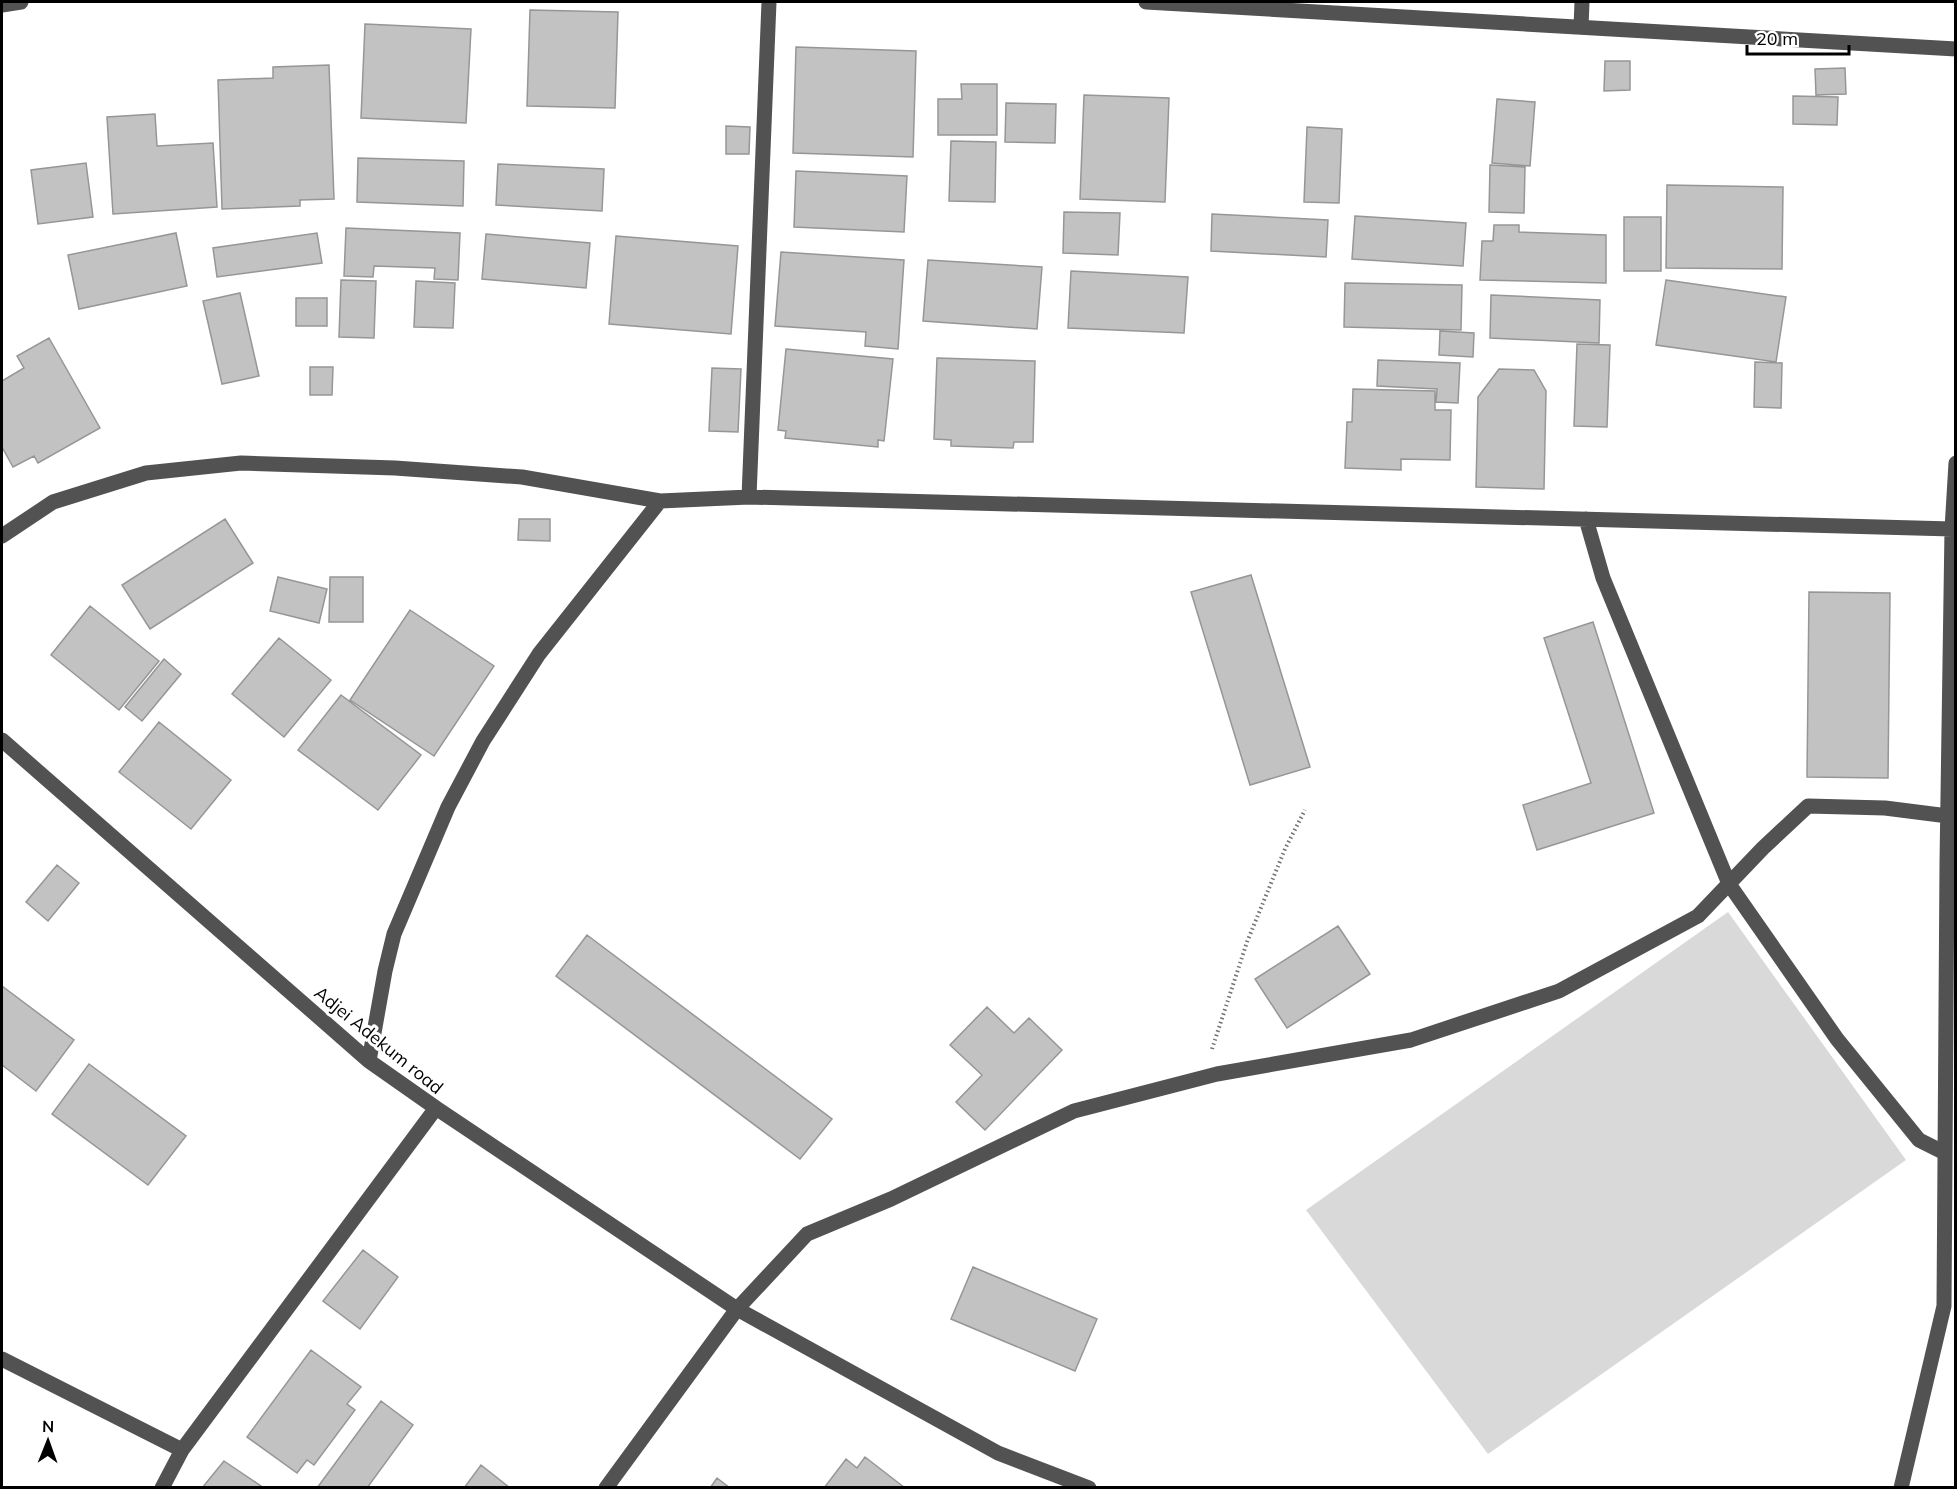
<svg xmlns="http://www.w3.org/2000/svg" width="1957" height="1489" font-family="Mulish,sans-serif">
<rect width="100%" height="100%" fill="#fff"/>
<path fill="#d9d9d9" d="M1728 912 1906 1160 1488 1454 1306 1210Z"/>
<path fill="#c2c2c2" stroke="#969696" stroke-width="1.5" d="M530 10 618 12 615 108 527 106Z
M365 24 471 29 466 123 361 118Z
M796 47 916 51 913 157 793 153Z
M1605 61H1630V90L1604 91Z
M329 65 334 199 300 200V206L222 209 218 80 273 78V67Z
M1845 68 1846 94 1816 95 1815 69Z
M961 84H997V135H938V99H962Z
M1084 95 1169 98 1165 202 1080 199Z
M1793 96 1838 97 1837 125 1793 124Z
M1497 99 1535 102 1530 166 1492 163Z
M1006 103 1056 104 1055 143 1005 142Z
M155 114 157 146 213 143 217 207 113 214 107 117Z
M726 126 750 127 749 154H726Z
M1307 127 1342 129 1339 203 1304 202Z
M951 141 996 142 995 202 949 201Z
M358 158 464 161 463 206 357 202Z
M86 163 93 217 38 224 31 170Z
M498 164 604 169 602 211 496 205Z
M1490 165 1525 167 1524 213 1489 212Z
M796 171 907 176 904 232 794 227Z
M1667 185 1783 187 1782 269 1666 268Z
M1064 212 1120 213 1118 255 1063 253Z
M1212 214 1328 220 1326 257 1211 251Z
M1355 216 1466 223 1463 266 1352 259Z
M1624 217H1661V271H1624Z
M1494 225H1519V232L1606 235V283L1480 280 1482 241H1493Z
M346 228 460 233 458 280 434 279 435 268 374 266 373 277 344 276Z
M176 233 187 286 79 309 68 255Z
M317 233 322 263 217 277 213 248Z
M486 234 590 243 586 288 482 279Z
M616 236 738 246 731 334 609 324Z
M781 252 904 260 898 349 865 346 866 332 775 326Z
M928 260 1042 267 1037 329 923 321Z
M1071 271 1188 277 1184 333 1068 328Z
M341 280 376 281 374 338 339 337Z
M1666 280 1786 297 1776 362 1656 345Z
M416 281 455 283 453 328 414 327Z
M1345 283 1462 285 1461 330 1344 327Z
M240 293 259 376 222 384 203 301Z
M1491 295 1600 300 1599 343 1490 338Z
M296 298H327V326H296Z
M1440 331 1474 333 1473 357 1439 355Z
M49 338 100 428 38 463 34 456 13 467 2 447V381L24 368 17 356Z
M1577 344 1610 345 1607 427 1574 426Z
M786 349 893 359 884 441 878 440V447L785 438 786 431 778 430Z
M937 358 1035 361 1033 442H1014L1013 448 951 446V440L934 439Z
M1378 360 1460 363 1458 403 1436 402 1437 389 1377 386Z
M1755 362 1782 363 1781 408 1754 407Z
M310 367H333L332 395H310Z
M712 368 741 369 738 432 709 431Z
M1499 369 1534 370 1546 391 1544 489 1476 487 1478 397Z
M1353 389 1435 391V410H1451L1450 460 1401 459V470L1345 468 1347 422H1352Z
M225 519 253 563 150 629 122 585Z
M519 519H550V541L518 540Z
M1251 575 1310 767 1250 785 1191 592Z
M278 577 327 589 319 623 270 611Z
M330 577H363V622H329Z
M1809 592 1890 593 1888 778 1807 777Z
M90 606 159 661 119 710 51 655Z
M410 610 494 666 434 756 350 700Z
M1593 622 1654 813 1537 850 1523 805 1591 783 1544 638Z
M279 638 331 680 284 737 232 694Z
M164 659 181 674 142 721 125 707Z
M341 695 421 755 378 810 298 750Z
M159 722 231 780 191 829 119 772Z
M57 865 79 883 48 921 26 902Z
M1338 926 1370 974 1287 1028 1255 979Z
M587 935 832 1119 800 1159 556 976Z
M2 986 74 1040 36 1091 2 1065Z
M987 1007 1014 1033 1029 1018 1062 1050 985 1130 956 1102 982 1075 950 1045Z
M89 1064 186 1136 148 1185 52 1114Z
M363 1250 398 1277 360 1329 323 1301Z
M973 1267 1097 1319 1075 1371 951 1319Z
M311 1350 361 1387 347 1404 355 1410 314 1465 307 1460 297 1473 247 1437Z
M381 1401 413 1425 367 1488H317Z
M865 1457 905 1488H824L846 1459 857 1468Z
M224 1461 264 1488H202Z
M481 1465 510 1488H464Z
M717 1478 730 1488H710Z"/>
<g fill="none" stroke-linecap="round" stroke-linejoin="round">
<path stroke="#747474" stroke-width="4" stroke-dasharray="1.5 3" stroke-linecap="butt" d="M1212 1049 1247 942 1285 849 1305 810"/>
<path stroke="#525252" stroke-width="15" d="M1146 2 1956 49
M2 5 21 2
M1581 27 1582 2
M749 497 769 2
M1586 519 1603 578 1729 884 1837 1039 1919 1140 1945 1153
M2 536 53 502 146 473 241 463 395 468 522 477 660 501
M2 740 369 1061 436 1108 182 1450 162 1488
M369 1061 385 971 394 934 448 807 483 741 539 654 660 501 749 497 1952 529
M436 1108 737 1309 807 1234 891 1199 1074 1111 1217 1074 1411 1040 1559 991 1698 916 1763 848 1808 806 1885 808 1948 816
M2 1359 182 1450
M606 1488 737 1309 998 1453 1089 1488
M1901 1488 1944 1306 1947 863 1952 529 1956 463"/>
</g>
<g text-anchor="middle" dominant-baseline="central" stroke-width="6" stroke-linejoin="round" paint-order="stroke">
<g font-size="18" fill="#000" stroke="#fff">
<text transform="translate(379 1040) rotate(39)">Adjei Adekum road</text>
</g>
</g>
<rect width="1957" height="1489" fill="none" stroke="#000000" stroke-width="6"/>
<g transform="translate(48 1441) rotate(1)" stroke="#ffffff" stroke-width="4.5" paint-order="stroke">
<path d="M0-4.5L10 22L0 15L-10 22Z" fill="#000000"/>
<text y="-9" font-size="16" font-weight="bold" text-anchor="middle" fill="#000000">N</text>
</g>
<path d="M1747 45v9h102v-9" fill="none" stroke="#000000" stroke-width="3"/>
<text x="1756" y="45" font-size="18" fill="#000000" stroke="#ffffff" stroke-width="4.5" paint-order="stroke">20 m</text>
</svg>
